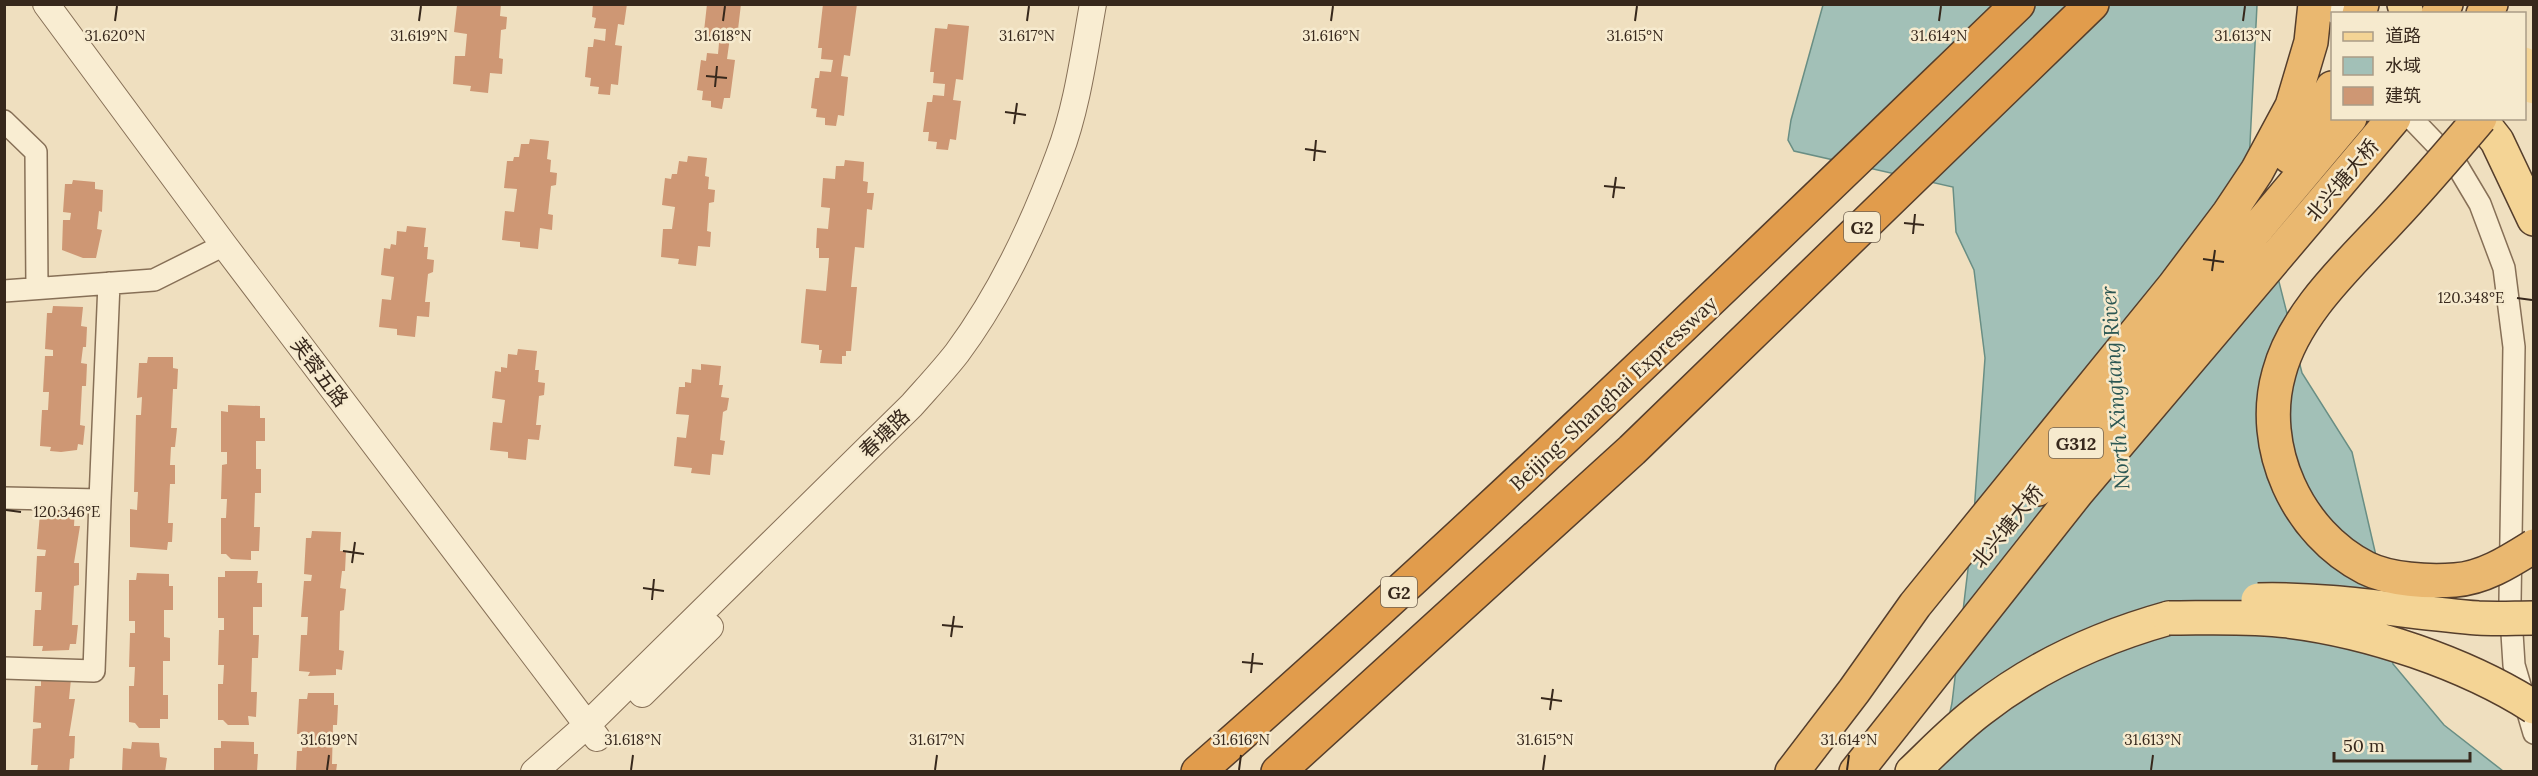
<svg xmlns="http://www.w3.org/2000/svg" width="2538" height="776" font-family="Lora,'Noto Sans SC',serif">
<rect width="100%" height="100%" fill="#efdfbf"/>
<path fill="#a2c0b7" stroke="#698e84" stroke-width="1.5" d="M1823 5H2257L2249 163 2302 373 2352 452 2380 573 2393 664 2444 725 2503 771H1937L1952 703 1973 527 1985 358 1974 270 1956 232 1953 187 1794 151 1788 140 1791 120Z"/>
<path fill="#ce9774" d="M501 4 500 16 507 17 506 29 501 30 499 58 503 59 502 74 490 73 488 93 470 91 471 86 453 84 455 56H465L467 34 454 32 457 5Z
M593 4H627L624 25 618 24 615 45 622 46 618 85 611 84 610 95 598 94 599 87 590 86 591 78 585 77 588 47H593L594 39 605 41 606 29 594 28 596 18 592 17Z
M707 4H741L737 38 730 37 727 59 735 60 730 98H724L722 109 711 107V101L702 100 703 91 697 90 701 60 706 61 707 53 718 54 719 43 707 41 708 31H704Z
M823 4H857L850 56 844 55 841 76 848 77 844 116 838 115 836 126 825 125V118L816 117 817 109 811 108 815 78H819L820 71 831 72 833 60 821 59 822 48H818Z
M948 24 969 26 963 80 956 79 953 100 961 101 956 140 950 139 948 150 936 149 937 142 928 141 929 132H923L927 102H932L933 95 944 96 945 84 933 83 934 72H930L935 28 947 29Z
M530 139 549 141 547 159 551 160 550 172 557 173 556 185 551 186 548 214 553 215 552 230 540 228 538 249 520 247V242L502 240 505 211 514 212 517 189 504 188 507 161H513L514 157H519L521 144H529Z
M688 156 707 158 705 176 709 177 708 189 715 190 714 202 709 203 707 231 711 232 710 247 698 246 696 266 678 264 679 259 661 257 663 229H672L675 207 662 205 665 178 671 179 672 174H677L679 161 687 162Z
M845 160 864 162 863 181 868 182 867 193H874L872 210 867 209 864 248 855 247 851 287H857L851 351H846V356H842V364L820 363 822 350H819V345L801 343 806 289 826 291 829 258H819V248H816L817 228 828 229 830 208 821 207 823 178 835 179 836 166H844Z
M73 180 95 182V189L103 190 102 212 99 211 97 229 102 230 96 258H83L62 250 63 220H70L71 213 63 212 65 184H72Z
M407 226 426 228 424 247H428L427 259 434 260 433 272 428 274 425 302H430L429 317 417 316 415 337 397 335V329L379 327 382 299 391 300 394 277 381 275 384 248 390 249 391 244 396 245 397 231 406 232Z
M53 306 83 307 81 326 87 327 86 347H83L81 363 87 364 86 386H82L80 425 85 426 83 445 78 444 77 450 61 452 50 451 51 447 40 446 42 410H48L49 392H43L45 356H53V350L45 349 47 313H52Z
M518 349 537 351 535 370H539L538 382 545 383 544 395 539 396 536 425H541L539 440 528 439 526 460 508 458V452L490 450 493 422 502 423 505 400 492 398 495 371 501 372V367L507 368 508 354 517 355Z
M148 357H173V368L178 369 177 389H173L171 428H177L175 447H171L170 465H175V484H170L168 523H173L172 542H168L167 550 130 547V509L137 510 138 492H134L136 415H141L142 397 137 398 139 363H147Z
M701 364 721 366 719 385H723L721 397 729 398 727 410 723 412 720 440 725 441 723 455 712 454 710 475 691 473 692 468 674 466 677 437 686 438 689 415 676 414 679 387H685V382L691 383 692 369 701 370Z
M228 405 260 406V418H265V441H256V469H261V493H255L254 527H260L259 551H251V560L231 559 226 554H221V518H226L227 499H221L222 465 227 464V452H221V411L228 412Z
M45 505 75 507 74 526H80L74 563H79V585L74 586 72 625H78L76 644H70L69 650 42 651 43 646H33L35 610H41L42 592H35L37 556H45L46 550 37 549 40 513H45Z
M312 531 341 532 340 551H346L345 571H342L340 588 346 589 344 610 340 611 339 650 344 651 342 670 336 669V675L308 676 310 672 299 671 301 635H307L308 617H301L304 581H311L312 575 304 574 306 538H311Z
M225 571H258L257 583H262V607H253V635H259L258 658H252L251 692H257L256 717 248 716 249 725H228L223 720H218V684H223L224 665H218L219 630H224V618H218V577H225Z
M137 573 169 574V586H173V610H164V637L170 638V661H163V695H168V719H160V728H139L135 723 129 722V686H134L135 667H129L130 633H135V621H129V580H136Z
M41 678 71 679 69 699H75L69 736H75L74 758 70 759 69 772H37L38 765H31L33 729 41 728V723L33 722 35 686H41Z
M308 693H334V705H338L337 725H333L332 764H337L336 772H296L297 751H302L303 734H297L299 699H307Z
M221 741 254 742V754H258L257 772H214V748H221Z
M132 742 159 743 160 757 167 758 165 772H122L123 748 131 749Z"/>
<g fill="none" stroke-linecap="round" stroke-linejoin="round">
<defs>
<path id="minor" d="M2337 14V4
M2411 118 2458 167 2480 204 2504 268 2514 347 2510 601 2514 665 2534 733
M4 121 36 152 37 288
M4 291 154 280 224 245
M4 498 100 500 109 283
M4 668 94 671 100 500"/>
<path id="tertiary" d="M46 4 224 245 597 738
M642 694 710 627
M534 772 586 726 912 405C927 388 943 371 957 353 1000 295 1034 223 1059 155 1077 108 1084 54 1093 4"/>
<path id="primary" d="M2404 4 2407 14
M2479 118 2497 141 2534 219
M1912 772C1934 751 1956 728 1980 710 2036 666 2101 637 2169 618"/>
<path id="trunk" d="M2359 14 2362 4
M2438 14 2446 4
M2483 14 2491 4
M2290 157 2315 126 2332 88
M2038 489 2350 118
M1792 772 1854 691 1915 605 2174 286 2229 213 2257 171 2292 106 2311 42 2315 4
M1856 772 2078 491 2394 118"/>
<path id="motorway" d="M1198 772C1480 525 1748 264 2018 4
M1278 772 1632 450 2092 4"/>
</defs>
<use href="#minor" stroke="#877057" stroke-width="24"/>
<use href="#tertiary" stroke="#877057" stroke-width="28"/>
<use href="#primary" stroke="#553e2c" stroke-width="36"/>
<use href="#trunk" stroke="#553e2c" stroke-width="36"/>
<use href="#motorway" stroke="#553e2c" stroke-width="36"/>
<use href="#minor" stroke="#f9edd2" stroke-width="21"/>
<use href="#tertiary" stroke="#f9edd2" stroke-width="26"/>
<use href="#primary" stroke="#f4d495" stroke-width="33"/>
<use href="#trunk" stroke="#eab870" stroke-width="33"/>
<use href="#motorway" stroke="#e19c4c" stroke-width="33"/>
<defs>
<path id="primary-bridge" d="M2524 64 2534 87
M2258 600C2332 598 2405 612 2478 618 2497 619 2515 618 2534 618
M2169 618C2209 618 2249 616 2288 621 2369 631 2465 663 2534 707"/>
<path id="trunk-bridge" d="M2480 118C2451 152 2423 185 2393 217 2352 262 2295 312 2279 373 2258 447 2297 533 2366 568 2390 580 2429 582 2455 580 2484 578 2510 561 2534 546"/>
</defs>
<use href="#primary-bridge" stroke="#553e2c" stroke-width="36" stroke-linecap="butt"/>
<use href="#trunk-bridge" stroke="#553e2c" stroke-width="36" stroke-linecap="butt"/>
<use href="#primary-bridge" stroke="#f4d495" stroke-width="33"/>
<use href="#trunk-bridge" stroke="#eab870" stroke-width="33"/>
</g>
<path fill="none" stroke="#37281c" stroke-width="2" d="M115 21 117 6M419 21 421 6M723 21 725 6M1027 21 1029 6M1331 21 1333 6M1635 21 1637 6M1939 21 1941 6M2243 21 2245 6M706 76 727 78M715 87 717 66M1005 112 1026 115M1014 124 1017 103M1305 149 1326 152M1314 161 1316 140M1604 186 1625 188M1613 198 1616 177M1904 223 1924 225M1913 234 1915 214M2203 259 2224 262M2212 271 2215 250M2517 298 2532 300M6 510 21 512M343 551 364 554M352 563 355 542M643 588 664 591M652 600 654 579M942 625 963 627M951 637 954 616M1242 662 1263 664M1251 673 1253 653M1541 698 1562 701M1550 710 1553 689M327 770 329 755M631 770 633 755M935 770 937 755M1239 770 1241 755M1543 770 1545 755M1847 770 1849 755M2151 770 2153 755"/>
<g text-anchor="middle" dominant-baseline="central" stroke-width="5" stroke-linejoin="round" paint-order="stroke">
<g fill="#f6eace" stroke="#706251" stroke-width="1.5">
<rect x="1844" y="212" width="36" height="30" rx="4.5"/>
<rect x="2049" y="428" width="54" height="30" rx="4.5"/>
<rect x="1381" y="577" width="36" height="30" rx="4.5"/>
</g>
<g font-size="18" font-weight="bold" fill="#37281c">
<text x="1862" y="227">G2</text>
<text x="2076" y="443">G312</text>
<text x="1399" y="592">G2</text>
</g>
<g font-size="20" fill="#37281c" stroke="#f6eace">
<text transform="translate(2342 180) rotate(-50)">北兴塘大桥</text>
<text transform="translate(320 372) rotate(53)">芙蓉五路</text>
<text transform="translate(1613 393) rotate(-43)">Beijing–Shanghai Expressway</text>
<text transform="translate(884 433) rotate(-44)">春塘路</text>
<text transform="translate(2007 526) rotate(-51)">北兴塘大桥</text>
</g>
<g font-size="21" font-style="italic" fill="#2b5753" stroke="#f6eace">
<text transform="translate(2115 388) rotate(-94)">North Xingtang River</text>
</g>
</g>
<g font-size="15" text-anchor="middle" fill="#37281c" stroke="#f6eace" stroke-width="5" stroke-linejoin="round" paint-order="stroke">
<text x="115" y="41">31.620°N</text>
<text x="419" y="41">31.619°N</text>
<text x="723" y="41">31.618°N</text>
<text x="1027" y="41">31.617°N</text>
<text x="1331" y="41">31.616°N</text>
<text x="1635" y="41">31.615°N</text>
<text x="1939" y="41">31.614°N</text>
<text x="2243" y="41">31.613°N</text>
<text x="2471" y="303">120.348°E</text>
<text x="67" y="517">120.346°E</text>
<text x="329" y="745">31.619°N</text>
<text x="633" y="745">31.618°N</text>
<text x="937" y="745">31.617°N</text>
<text x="1241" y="745">31.616°N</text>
<text x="1545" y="745">31.615°N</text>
<text x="1849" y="745">31.614°N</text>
<text x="2153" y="745">31.613°N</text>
</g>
<rect width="2538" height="776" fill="none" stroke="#37281c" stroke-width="12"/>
<rect x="2331" y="12" width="195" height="108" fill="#f6eace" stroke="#aa9c87" stroke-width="1.5"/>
<rect x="2343" y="32" width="30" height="9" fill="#f4d495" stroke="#aa9c87" stroke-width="1.5"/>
<text x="2385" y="42" font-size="18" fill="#37281c">道路</text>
<rect x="2343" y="57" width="30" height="18" fill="#a2c0b7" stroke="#aa9c87" stroke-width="1.5"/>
<text x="2385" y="72" font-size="18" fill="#37281c">水域</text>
<rect x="2343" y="87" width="30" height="18" fill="#ce9774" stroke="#aa9c87" stroke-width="1.5"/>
<text x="2385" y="102" font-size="18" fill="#37281c">建筑</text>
<path d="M2334 752v9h136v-9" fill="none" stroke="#37281c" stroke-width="3"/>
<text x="2343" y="752" font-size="18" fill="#37281c" stroke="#f6eace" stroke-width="4.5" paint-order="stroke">50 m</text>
</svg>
